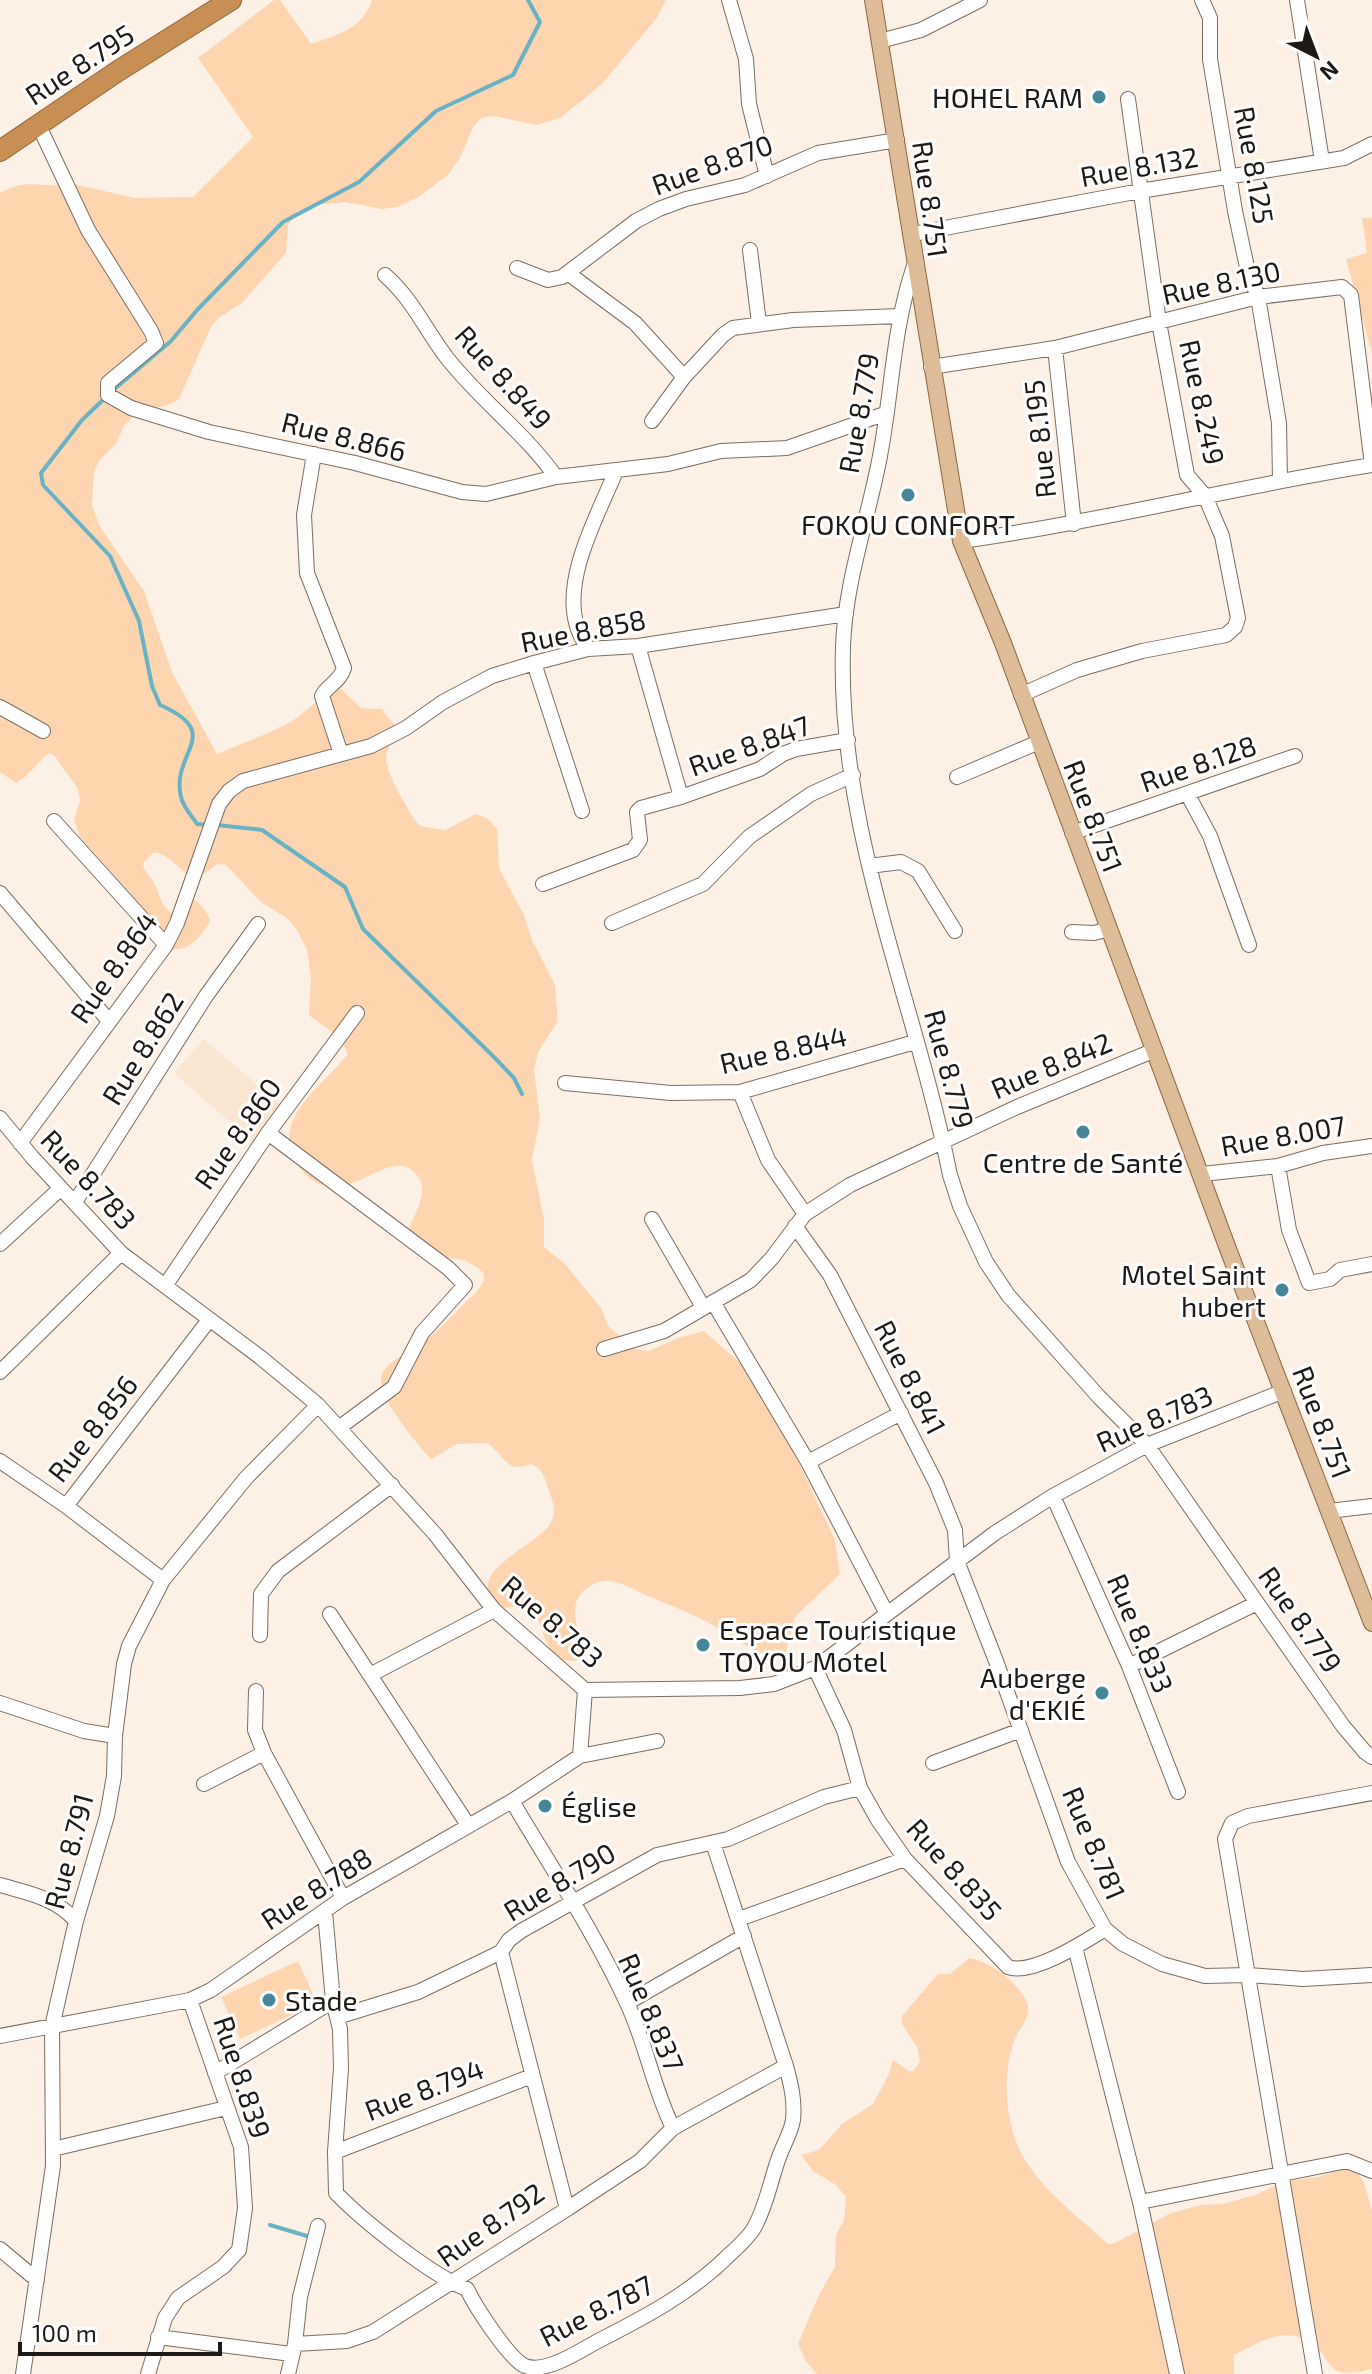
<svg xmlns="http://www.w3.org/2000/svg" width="1372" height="2374" font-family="'Exo 2',sans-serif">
<rect width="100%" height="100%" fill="#fdf1e5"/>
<path fill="#fbe6d2" d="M204 1039 281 1105 251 1148 248 1146 251 1141 174 1073Z"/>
<path fill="#fed5ae" d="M274 0H280L311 44C337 35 363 29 372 0H666L656 19 602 84 560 118 537 125 494 116 481 118 473 127 460 158 448 175 420 196 398 207 382 209 345 202 315 205 298 212 288 225 286 253 241 304 218 318 210 329 179 399 171 404 136 413 124 426 116 444 99 461 94 472 92 505 99 525 144 591 172 672 217 754C240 744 265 735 287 724 306 714 319 695 339 687L361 708 382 709 395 726 398 735C394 743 386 748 386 757 386 774 409 813 420 826L445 830 476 814 487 818 497 829 499 868 524 915 532 940 555 985 558 1021 538 1052 534 1070 540 1118 532 1160 544 1219V1247L566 1265 601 1308 609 1327 635 1349 649 1351 678 1338 704 1331 747 1369 790 1444 835 1540 840 1574 795 1617 785 1655 777 1658C751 1652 733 1637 711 1624 691 1613 669 1605 648 1596 636 1591 621 1581 607 1581 596 1581 582 1589 577 1600 570 1618 584 1637 580 1660 549 1665 548 1642 538 1621 535 1615 530 1610 526 1605L505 1608C453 1575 535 1548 550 1524 558 1511 552 1500 548 1488 544 1477 544 1470 531 1464 505 1474 505 1455 487 1443L457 1444 431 1459 429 1457C417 1443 371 1391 383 1372 390 1360 412 1351 423 1342 438 1331 451 1318 464 1304 473 1295 484 1288 484 1274 459 1246 428 1267 408 1247 401 1223 438 1195 414 1172 385 1144 339 1223 298 1165 267 1121 323 1086 348 1054L340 1038 309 1015 311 978 307 950 297 930 288 919 262 903 226 865 217 864C182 895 187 860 154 852L143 863C144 872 148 873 153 881 161 894 159 906 175 915L190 899C200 900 206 911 210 920 204 935 187 954 169 948L132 896 80 837 74 820 80 801 78 789 54 755 50 753C37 761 30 776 16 783L0 772V193C30 176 42 190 69 183L135 198 193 197 253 137 198 58Z
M1362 218H1372V354L1346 259 1367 253Z
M969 1958C989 1960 1024 1986 1028 2007 1030 2019 1018 2030 1014 2041 1003 2072 1005 2114 1017 2144 1035 2186 1076 2214 1108 2244L1115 2243 1169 2214 1200 2205 1222 2204 1255 2195 1286 2181 1318 2177 1342 2169 1355 2170 1364 2182 1372 2211V2369C1362 2371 1351 2374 1341 2372 1330 2370 1326 2357 1319 2350 1292 2322 1263 2340 1234 2355V2374H817L806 2361 798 2344 818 2297 835 2267 836 2235 844 2220 846 2197 836 2185 813 2171 801 2155 819 2150 842 2124 873 2104 888 2076 893 2060 909 2071H913L920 2062 917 2047 902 2024V2016L938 1974H950Z
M298 1961 317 2003 240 2039 221 1997Z"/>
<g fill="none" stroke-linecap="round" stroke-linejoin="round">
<path stroke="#68b2c6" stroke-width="4" d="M111 392 171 341 198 309 283 222 359 182 436 111 513 75 540 22 528 0
M105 398 82 420 41 473 43 485 110 556 139 621 152 686 160 705C226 734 170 752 181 797 183 807 192 816 197 824L209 825
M217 825 262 830 345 887 363 929 495 1058 514 1078 522 1094
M270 2225 307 2236"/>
<defs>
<path id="minor" d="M729 0 746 59 749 104 767 176
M1202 0 1210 18V59L1235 211 1248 272 1258 297 1279 423 1280 480
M1297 0 1322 161
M880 41 921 30 980 0
M38 124 88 230 151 331 156 343 108 383V395L131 408 209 432 355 463 462 492 486 494 556 477 668 464 721 451 787 448 887 413
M913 234 1140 191 1344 158 1372 144
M750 250 759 323
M914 266C893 327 892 393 880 456 868 520 845 582 843 647 837 829 915 1000 950 1175L960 1206 986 1262 1008 1295 1099 1397 1147 1445 1343 1726 1365 1752 1372 1757
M517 268 548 280 562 277 636 221 659 209 686 199 745 185 818 153 897 140
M569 274 635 323 684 377
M385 275C414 301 424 328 447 358 481 401 525 433 556 477
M1055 348 1074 524
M931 367 1055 348 1258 297 1342 287 1351 295 1372 465
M652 421 684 377 723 335 733 328 793 320 900 316
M314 454 304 515 307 573 344 668C340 682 327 685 322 696L341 754
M961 541C1099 522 1234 487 1372 465
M638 646 681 797 760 769 783 754 796 749 848 740
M588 649C584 642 579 634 577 626 562 578 598 515 616 471
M534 663 582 811
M1021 695 1077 670 1142 651 1226 635 1235 627 1238 618 1222 536 1205 496 1187 475 1159 322 1128 99
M0 707 43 731
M957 777 1039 742
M1188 795 1210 836 1249 945
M54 821 166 945
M1072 833 1295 756
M869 866 901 862 918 871 955 931
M543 884 633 850 640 840 637 812 641 808 681 797
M0 893 109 1021
M612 923 703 884 749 837 811 794 853 775
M1072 932 1094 933 1109 929
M565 1083 671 1093 740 1092 915 1042
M740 1092 768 1160 805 1214
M0 1118 32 1157 121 1253 260 1357 318 1405 435 1534 494 1610 585 1690 740 1688 774 1684 815 1668 995 1533 1053 1496 1147 1445 1284 1391
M268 1133 448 1268 465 1285 422 1333 394 1387 340 1427
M20 1143 166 945 177 923 219 804 229 791 243 781 371 746 406 728 443 702 492 676 534 663 588 649 638 646 846 614
M1278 1166 1289 1230 1309 1283 1330 1279 1340 1270 1372 1264
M1202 1174 1278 1166 1323 1153 1372 1146
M75 1202 206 996 258 924
M652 1219 703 1307
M795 1226 830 1275 936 1483 955 1530 957 1561 996 1661 1068 1862 1105 1929 1123 1944 1162 1964 1205 1976 1248 1975 1303 1979 1372 1975
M0 1244 61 1188
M165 1286 268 1133 357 1013
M713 1302 808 1462 887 1614
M604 1349 664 1331 751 1280 772 1258 805 1214 850 1185 1017 1107 1155 1050
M0 1372 121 1253
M0 1461 66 1506 209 1320
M808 1462 901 1413
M1053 1496 1129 1666 1178 1792
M66 1506 163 1580
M1329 1511 1372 1506
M330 1614 468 1825
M260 1635 261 1594 278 1571 392 1485
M1129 1666 1257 1603
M815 1668 844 1730 860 1788 878 1820 905 1859 1008 1967C1032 1976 1084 1942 1105 1929
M370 1675 494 1610
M256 1691 255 1730 264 1753 343 1898
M0 1703 84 1731 115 1736
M580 1756 657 1741
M933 1763 1021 1730
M204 1784 264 1753
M512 1801C551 1867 595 1933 627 2003 646 2043 653 2088 673 2128L640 2161 567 2209
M0 1885C28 1893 56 1898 76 1921
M325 1912 333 2001 340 2029 341 2068 335 2152 336 2193C363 2221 432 2276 467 2289 475 2306 509 2359 525 2366 546 2374 579 2351 598 2341 645 2317 691 2293 729 2255 738 2247 748 2238 754 2228 766 2207 770 2183 778 2160 782 2147 791 2133 793 2120 795 2101 791 2084 786 2066L713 1843
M739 1919 905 1859
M1075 1947 1140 2202 1177 2374
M627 2003 744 1936
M337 2017 418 1992 501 1952 509 1940 521 1931 657 1855 728 1839 824 1797 860 1788
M0 2036 190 2000 211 1990 343 1898 512 1801 580 1756 585 1690
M215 2073 333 2001
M673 2128 786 2066
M53 2149 226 2108
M335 2152 532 2076
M1140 2202 1347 2161 1372 2171
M0 2249 37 2280
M158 2337 291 2354
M295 2344 347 2341 373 2332 567 2209 501 1952
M23 2374 53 2166 52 2027 76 1921 107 1816 114 1776 115 1736 124 1664 129 1646 163 1580 246 1478 318 1405
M148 2374 165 2318 178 2298 223 2267 239 2250 245 2208 241 2147 190 2000
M288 2374 295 2344 300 2297 318 2226
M1315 2374 1225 1839 1232 1823 1248 1816 1372 1793"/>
<path id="major" d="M873 0 961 541 1003 643 1228 1249 1372 1623"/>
<path id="highway" d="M0 151 118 71 231 0"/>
</defs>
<use href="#minor" stroke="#7a6d60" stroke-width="16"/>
<use href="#major" stroke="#8c663e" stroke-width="18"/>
<use href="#highway" stroke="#8c663e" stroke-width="22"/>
<use href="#minor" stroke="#fff" stroke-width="14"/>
<use href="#major" stroke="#debc98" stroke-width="16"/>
<use href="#highway" stroke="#c88f54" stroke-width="20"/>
</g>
<g fill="#458799" stroke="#fff" stroke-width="3">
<circle cx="1099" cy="97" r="8"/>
<circle cx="908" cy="495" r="8"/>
<circle cx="1083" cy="1132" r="8"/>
<circle cx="1282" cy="1290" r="8"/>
<circle cx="703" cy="1645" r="8"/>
<circle cx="1102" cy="1693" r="8"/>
<circle cx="545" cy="1806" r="8"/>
<circle cx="269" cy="2000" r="8"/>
</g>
<g text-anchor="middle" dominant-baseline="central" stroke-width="6" stroke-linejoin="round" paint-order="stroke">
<g font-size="28" fill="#1e1914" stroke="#fff">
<text transform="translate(79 64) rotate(-33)">Rue 8.795</text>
<text transform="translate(712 164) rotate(-20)">Rue 8.870</text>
<text transform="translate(1255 165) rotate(80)">Rue 8.125</text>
<text transform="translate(1139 166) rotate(-10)">Rue 8.132</text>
<text transform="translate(931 199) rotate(82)">Rue 8.751</text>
<text transform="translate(1221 282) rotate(-12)">Rue 8.130</text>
<text transform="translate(504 377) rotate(48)">Rue 8.849</text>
<text transform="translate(1203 402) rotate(78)">Rue 8.249</text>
<text transform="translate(858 413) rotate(-80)">Rue 8.779</text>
<text transform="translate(344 436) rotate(14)">Rue 8.866</text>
<text transform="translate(1039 439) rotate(-96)">Rue 8.195</text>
<text transform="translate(583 630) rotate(-11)">Rue 8.858</text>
<text transform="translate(749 745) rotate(-20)">Rue 8.847</text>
<text transform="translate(1198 763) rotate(-19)">Rue 8.128</text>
<text transform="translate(1094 816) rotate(69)">Rue 8.751</text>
<text transform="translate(113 967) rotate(-55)">Rue 8.864</text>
<text transform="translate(142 1048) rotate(-58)">Rue 8.862</text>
<text transform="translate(783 1049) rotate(-13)">Rue 8.844</text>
<text transform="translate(1051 1065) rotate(-23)">Rue 8.842</text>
<text transform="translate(950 1069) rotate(75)">Rue 8.779</text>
<text transform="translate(237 1133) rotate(-55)">Rue 8.860</text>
<text transform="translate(1283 1135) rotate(-10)">Rue 8.007</text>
<text transform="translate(89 1179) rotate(47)">Rue 8.783</text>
<text transform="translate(911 1377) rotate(63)">Rue 8.841</text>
<text transform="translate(1154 1418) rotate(-24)">Rue 8.783</text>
<text transform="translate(1323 1422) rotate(69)">Rue 8.751</text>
<text transform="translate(92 1428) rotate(-52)">Rue 8.856</text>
<text transform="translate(1301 1619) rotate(55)">Rue 8.779</text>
<text transform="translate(553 1621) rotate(41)">Rue 8.783</text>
<text transform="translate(1141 1633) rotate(67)">Rue 8.833</text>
<text transform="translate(1095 1843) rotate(67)">Rue 8.781</text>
<text transform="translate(68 1851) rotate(-75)">Rue 8.791</text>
<text transform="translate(955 1869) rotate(48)">Rue 8.835</text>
<text transform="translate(559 1881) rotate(-31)">Rue 8.790</text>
<text transform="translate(316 1888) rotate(-33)">Rue 8.788</text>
<text transform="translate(652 2012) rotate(67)">Rue 8.837</text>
<text transform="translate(243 2077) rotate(72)">Rue 8.839</text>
<text transform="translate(424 2089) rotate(-21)">Rue 8.794</text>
<text transform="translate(490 2224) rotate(-35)">Rue 8.792</text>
<text transform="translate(596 2310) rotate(-27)">Rue 8.787</text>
</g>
<g font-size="28" fill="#1e1914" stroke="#fff" text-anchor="end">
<text x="1083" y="97">HOHEL RAM</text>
<text x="908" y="524" text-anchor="middle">FOKOU CONFORT</text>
<text x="1083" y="1162" text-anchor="middle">Centre de Santé</text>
<text x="1266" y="1274">Motel Saint<tspan x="1266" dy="32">hubert</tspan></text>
<text x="719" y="1629" text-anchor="start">Espace Touristique<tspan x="719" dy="32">TOYOU Motel</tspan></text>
<text x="1086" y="1677">Auberge<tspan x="1086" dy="32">d'EKIÉ</tspan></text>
<text x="561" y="1806" text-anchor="start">Église</text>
<text x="285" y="2000" text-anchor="start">Stade</text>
</g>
</g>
<g transform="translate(1316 56) rotate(138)" stroke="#ffffff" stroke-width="6" paint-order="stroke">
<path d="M0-6L14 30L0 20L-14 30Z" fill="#1e1914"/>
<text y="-12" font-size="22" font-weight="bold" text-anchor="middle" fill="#1e1914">N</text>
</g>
<path d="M20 2342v12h200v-12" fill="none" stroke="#1e1914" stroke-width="4"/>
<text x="32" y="2342" font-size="24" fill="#1e1914" stroke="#ffffff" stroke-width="6" paint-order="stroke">100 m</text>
</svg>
